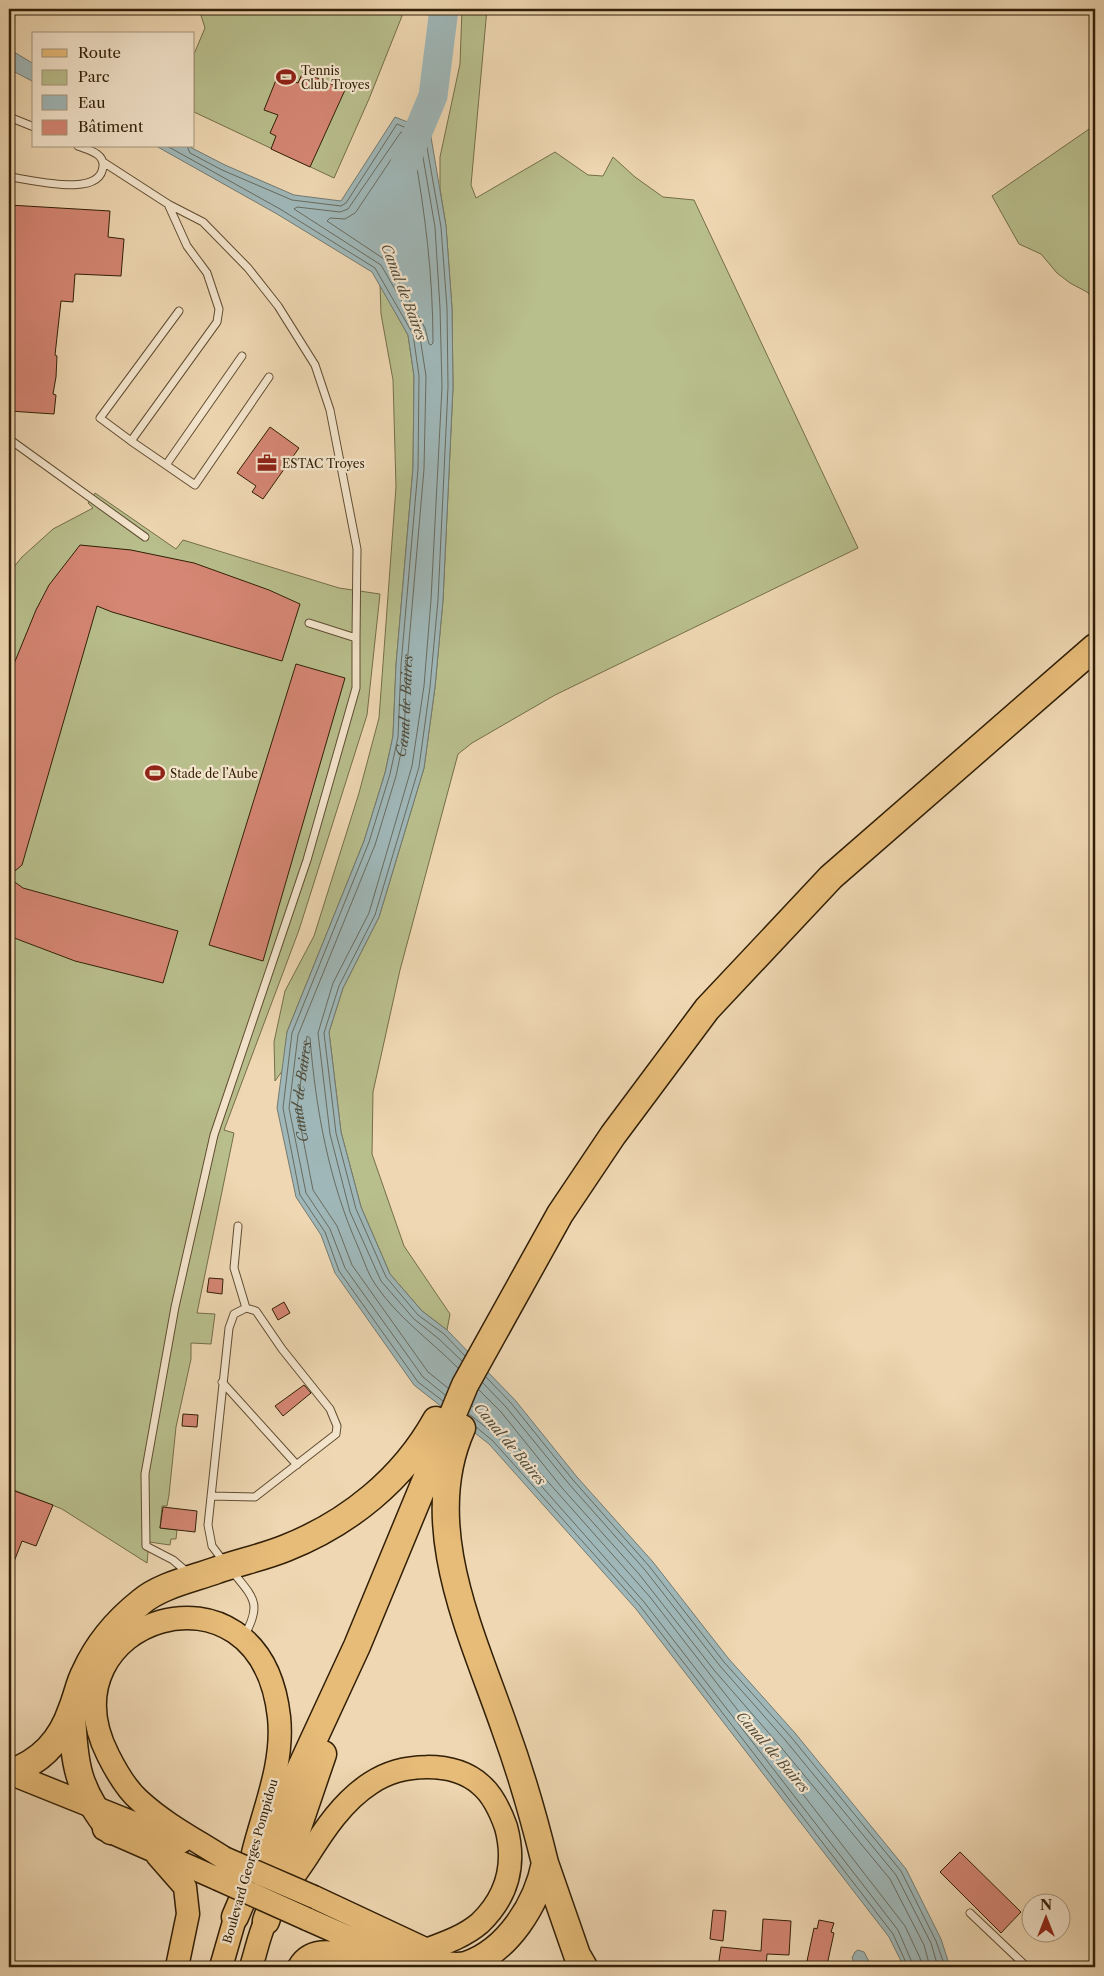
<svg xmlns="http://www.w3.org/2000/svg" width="1104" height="1976" font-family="'Libre Caslon Text',serif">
<rect width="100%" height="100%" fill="#eed7b2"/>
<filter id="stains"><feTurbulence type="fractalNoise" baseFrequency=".004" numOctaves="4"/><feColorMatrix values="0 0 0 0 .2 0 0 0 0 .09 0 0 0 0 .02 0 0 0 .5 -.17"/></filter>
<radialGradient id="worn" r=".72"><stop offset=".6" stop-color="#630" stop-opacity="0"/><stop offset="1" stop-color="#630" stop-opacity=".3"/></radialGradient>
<path fill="#b8be8c" stroke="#746e49" d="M199 9H401L402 16 369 99 334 178 194 112V54L205 28Z
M462 9H487L471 185 476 198 555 152 588 175 603 176 613 157 635 177 663 197 694 200 858 548 555 695 472 743 458 754 400 970 373 1092 372 1154 404 1246 450 1314 447 1330 422 1311 390 1274 361 1207 341 1132 329 1032 343 988 379 917 424 768 435 687 443 600 453 387 452 308 446 226 440 189V157L460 64Z
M1095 125V300L1087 292 1070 283 1057 273 1041 254 1019 244 992 196Z
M380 285 408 335 414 376 413 468 396 665 393 736 385 773 364 841 287 1032 283 1070 275 1081 274 1042 285 991 314 936 359 793 379 718 396 487 393 380 381 314Z
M95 493 176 549 183 540 339 588 380 594 367 715 299 930 224 1130 234 1133 197 1313 215 1314 211 1344 191 1343V1359L176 1427 169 1495 167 1506H162L160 1528 177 1530 176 1539H171L170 1545 149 1542 147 1563 62 1509 9 1488V573L22 557 53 529 93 508 88 503Z"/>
<path fill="#9fb7b8" stroke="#737a71" d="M9 49 34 64V82L9 69Z
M395 117 430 131 446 226 452 308 453 387 443 600 435 687 424 768 379 917 343 988 329 1032 341 1132 361 1207 390 1274 422 1311 447 1330 515 1400 577 1477 653 1562 728 1658 795 1733 906 1869 941 1939 950 1967H904L889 1937 636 1609 489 1444 414 1385 335 1273 321 1235 296 1197 277 1108 287 1032 364 841 385 773 393 736 396 665 413 468 414 376 408 335 372 272 277 214 156 146H188L225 165 294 195 341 201Z
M858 1950 864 1952 872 1967H857L852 1958 855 1952Z"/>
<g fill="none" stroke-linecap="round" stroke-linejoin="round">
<g stroke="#686b5f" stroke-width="1">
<path d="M404 141 413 145C425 212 433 275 433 343L431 345 429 344 425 328 387 261 327 221 330 218 345 219 355 213Z"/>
<path d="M167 146 280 209 375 268 413 334 419 376 418 469 401 665 398 737 390 774 369 842 292 1033 283 1108 300 1195 325 1232 339 1271 418 1382 443 1401"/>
<path d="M187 146 190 153 222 170 292 200 341 206 346 203 397 124 425 136 441 227 447 308 448 387 438 600 430 687 419 767 375 915 339 986 324 1033 336 1133 356 1209 386 1277 418 1315 444 1334 465 1356"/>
<path d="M486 1377 511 1403 573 1480 649 1566 724 1662 791 1737 901 1871 936 1941 945 1967"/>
<path d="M483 1383 506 1407 569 1484 645 1570 720 1666 786 1741 896 1875 931 1943 938 1967"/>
<path id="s1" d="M448 1388 428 1372 352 1265 337 1226 313 1190 297 1108 307 1036 310 1038C316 1111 329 1182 359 1249 364 1261 368 1274 375 1284 397 1317 430 1340 458 1368"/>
<path d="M479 1390 501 1412 563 1489 639 1574 714 1670 780 1746 890 1879 924 1945 930 1967"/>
<path id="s2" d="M445 1395 423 1377 345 1268 330 1229 306 1193 289 1108 298 1035 375 845 396 776 404 738 407 665 424 469 426 376 419 331 381 265 294 209 297 207 340 212 348 209 401 132 420 140 435 227 440 308 442 387 431 600 424 686 412 766 369 913 333 983 318 1033 330 1134 350 1212 381 1281 414 1319 439 1339 462 1361"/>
<path d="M472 1406 503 1431 650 1597 905 1926 920 1958 922 1967"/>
<path d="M469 1414 497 1436 644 1602 898 1930 914 1967"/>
<path d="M476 1427 493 1441 640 1606 893 1934 908 1967"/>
</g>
<path stroke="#9fb7b8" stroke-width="29" d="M405 163 433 96 444 9"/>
</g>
<path fill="#d58674" stroke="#311f06" d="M303 72 345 90 310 167 271 149 276 136 270 133 278 115 264 110 278 75 298 83Z
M9 205 110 211 108 237 124 239 121 276 75 274 73 302 61 301 55 355 57 356 56 377 53 394 56 395 54 414 9 411Z
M270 427 299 448 263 499 252 492 256 486 237 473Z
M80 545 131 550 194 563 269 590 300 604 282 661 112 612 97 606 22 865 9 876V676L36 610 49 585Z
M296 664 345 678 263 961 209 945Z
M9 878 23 888 178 931 163 983 75 961 9 936Z
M209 1278 223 1279 222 1294 207 1292Z
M284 1302 290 1313 278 1320 272 1309Z
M304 1385 311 1393 283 1416 275 1406Z
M183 1414 198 1415 197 1427 182 1426Z
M9 1489 53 1505 36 1546 22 1541 10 1572Z
M163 1507 197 1511 195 1532 160 1528Z
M960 1852 1021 1912 1001 1933 940 1872Z
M713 1910 726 1911 723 1941 710 1939Z
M763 1919 791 1921 789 1955 767 1954 766 1967H718L721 1947 761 1951Z
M819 1920 834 1923 831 1932 834 1933 827 1965 807 1961 814 1928 817 1929Z"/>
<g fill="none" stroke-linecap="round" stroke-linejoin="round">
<defs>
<path id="lane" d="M9 117 34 127
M103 162 168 204 203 222 248 268 278 306 315 365 330 410 357 549 356 638 309 623
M9 177C31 179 101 199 103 166 104 153 88 150 78 146
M168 204 187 246 207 273 219 309 217 322 131 441 100 418 179 311
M9 439 145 537
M131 441 166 465 242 356
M166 465 195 485 269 377
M238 1226 234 1268 246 1308
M222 1382 297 1465
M211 1496 255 1497 336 1434 337 1426 330 1409 282 1349 256 1311 246 1308 234 1314 229 1328 208 1525 212 1546 224 1562
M231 1570C254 1598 263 1604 243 1638
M188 1573 173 1560 146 1546 145 1474 175 1307 214 1135 307 860 356 688V638
M970 1913 1027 1967"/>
<path id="primary" d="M9 1773 181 1842
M104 1829 218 1879
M157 1855 185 1887 188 1914 177 1967
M224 1858C196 1840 165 1824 140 1801 126 1789 116 1771 108 1755 40 1620 260 1547 279 1717 284 1763 264 1809 253 1853
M314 1897 440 1956
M307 1919 415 1967
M221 1967 240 1901
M251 1967C256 1952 259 1935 266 1920 277 1898 294 1877 307 1857 324 1830 343 1801 371 1783 401 1763 453 1760 481 1785 493 1795 501 1813 506 1827 516 1864 508 1896 480 1923 465 1936 445 1943 426 1950
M299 1967C315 1939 356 1958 378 1967"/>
<path id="highway" d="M72 1712C74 1764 77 1789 111 1831
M9 1773C41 1762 61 1741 72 1708 77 1696 79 1683 85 1672 98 1643 116 1622 141 1602 161 1585 193 1579 217 1570 240 1562 264 1557 286 1548 349 1523 403 1479 436 1420
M545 1863 577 1955 584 1967
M235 1917 276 1821 357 1646 465 1385 560 1214 613 1135 707 1009 831 877 1095 647
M266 1921 323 1754
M401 1960C415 1962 456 1968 466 1965 508 1951 537 1904 545 1863 534 1818 521 1773 505 1729 473 1636 418 1526 462 1428"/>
</defs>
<use href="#lane" stroke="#604d31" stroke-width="9"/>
<use href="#primary" stroke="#311f06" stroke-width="25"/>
<use href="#highway" stroke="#311f06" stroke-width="29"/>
<use href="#lane" stroke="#f4e5cd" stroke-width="7"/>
<use href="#primary" stroke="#e7bc79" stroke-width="22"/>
<use href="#highway" stroke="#e7bc79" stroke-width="26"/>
<defs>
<path id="primary-bridge" d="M224 1858 314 1897
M218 1879 307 1919"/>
</defs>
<use href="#primary-bridge" stroke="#311f06" stroke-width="25" stroke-linecap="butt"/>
<use href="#primary-bridge" stroke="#e7bc79" stroke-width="22"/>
</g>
<defs>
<symbol id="stadium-bare" viewBox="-9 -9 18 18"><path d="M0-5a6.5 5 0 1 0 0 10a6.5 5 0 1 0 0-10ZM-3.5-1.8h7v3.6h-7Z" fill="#8f2418" stroke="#f4e5cd" stroke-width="2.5" paint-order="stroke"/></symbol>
<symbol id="office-bare" viewBox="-9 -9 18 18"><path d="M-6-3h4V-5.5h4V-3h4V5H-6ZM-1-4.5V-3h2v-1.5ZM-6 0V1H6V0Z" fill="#8f2418" stroke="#f4e5cd" stroke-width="2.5" paint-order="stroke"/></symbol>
</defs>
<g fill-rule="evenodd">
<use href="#stadium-bare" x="272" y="63" width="28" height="28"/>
<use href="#office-bare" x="253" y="449" width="28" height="28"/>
<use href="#stadium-bare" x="141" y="759" width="28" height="28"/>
</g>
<g text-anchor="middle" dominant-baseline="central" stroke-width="4.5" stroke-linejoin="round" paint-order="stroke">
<g font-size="12" fill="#311f06" stroke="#f4e5cd" text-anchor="start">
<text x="301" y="70">Tennis<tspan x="301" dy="14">Club Troyes</tspan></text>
<text x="282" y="463">ESTAC Troyes</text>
<text x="170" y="773">Stade de l’Aube</text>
</g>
<g font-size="12" fill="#311f06" stroke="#f4e5cd">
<text transform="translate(250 1861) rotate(-74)">Boulevard Georges Pompidou</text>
</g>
<g font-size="14" font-style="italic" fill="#524d3b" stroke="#f4e5cd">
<text transform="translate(404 292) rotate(69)">Canal de Baires</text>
<text stroke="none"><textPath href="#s2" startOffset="756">Canal de Baires</textPath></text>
<text stroke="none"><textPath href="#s1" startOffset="342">Canal de Baires</textPath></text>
<text transform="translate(510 1444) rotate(50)">Canal de Baires</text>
<text transform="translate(773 1752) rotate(49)">Canal de Baires</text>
</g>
</g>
<rect width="1104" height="1976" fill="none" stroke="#eed7b2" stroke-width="30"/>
<rect x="10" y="10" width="1084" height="1956" fill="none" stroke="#311f06" stroke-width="2.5"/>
<rect x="15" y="15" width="1074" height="1946" fill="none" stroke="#311f06"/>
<rect x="32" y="32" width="162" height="115" fill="#f4e5cd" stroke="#a6967d"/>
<rect x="42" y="49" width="25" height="8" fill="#e7bc79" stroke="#a6967d"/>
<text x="78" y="58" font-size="15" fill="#311f06">Route</text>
<rect x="42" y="70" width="25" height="15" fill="#b8be8c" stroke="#a6967d"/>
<text x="78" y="82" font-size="15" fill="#311f06">Parc</text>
<rect x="42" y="95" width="25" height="15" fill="#9fb7b8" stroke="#a6967d"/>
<text x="78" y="108" font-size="15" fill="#311f06">Eau</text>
<rect x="42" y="120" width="25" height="15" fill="#d58674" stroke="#a6967d"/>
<text x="78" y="132" font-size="15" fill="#311f06">Bâtiment</text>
<g transform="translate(1046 1918)"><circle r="24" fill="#f4e5cd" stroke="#a6967d"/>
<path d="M0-4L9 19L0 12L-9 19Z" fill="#8f2418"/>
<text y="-8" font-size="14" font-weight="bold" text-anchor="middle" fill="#311f06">N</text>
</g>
<rect width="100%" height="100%" filter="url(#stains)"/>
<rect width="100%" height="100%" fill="url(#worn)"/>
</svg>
